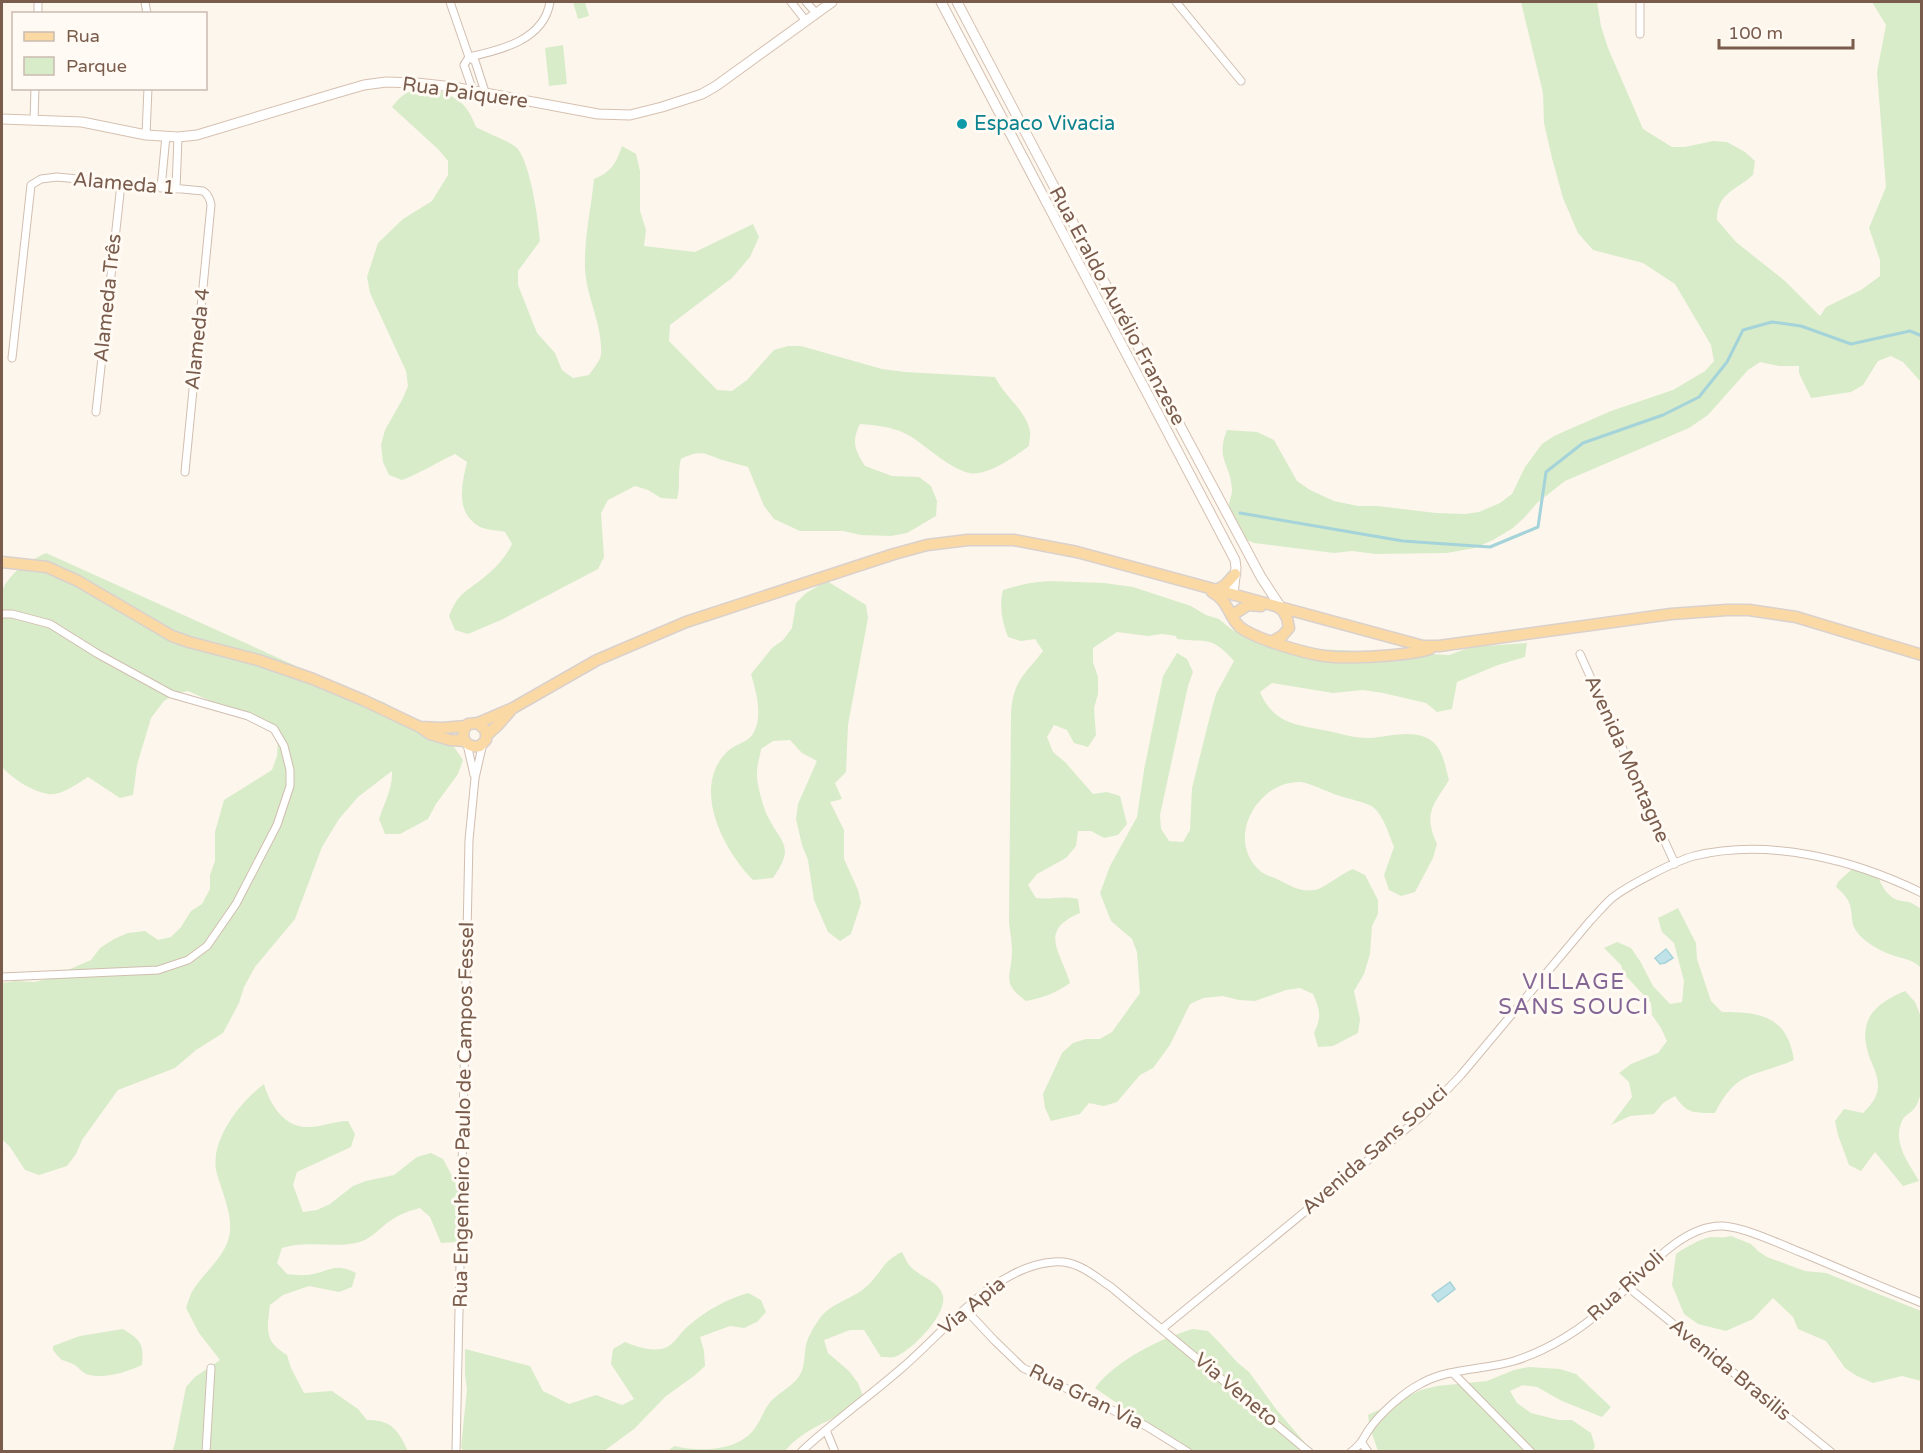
<svg xmlns="http://www.w3.org/2000/svg" width="1923" height="1453" font-family="'Varela Round',sans-serif">
<rect width="100%" height="100%" fill="#fdf6ec"/>
<path fill="#d8ecc9" d="M573 2H585L589 16 578 19Z
M1521 2H1597L1601 26 1608 48 1643 129 1672 147H1685L1713 141 1727 142 1745 152 1755 161 1753 175C1735 191 1717 193 1717 220L1736 242 1785 281 1820 316 1826 307 1861 290 1880 276V260L1869 228 1886 187 1877 72 1886 25 1872 2H1921V382L1903 362 1891 356 1878 361 1863 385 1851 392 1811 398 1799 373V366H1779L1760 362 1748 370 1708 415 1689 428 1565 481 1537 503 1525 517 1513 528 1493 540 1475 548 1447 553 1376 554 1352 551 1334 553 1254 543 1236 536C1231 525 1227 516 1229 504 1230 499 1232 494 1232 490 1231 463 1215 460 1227 430L1257 432 1274 440 1297 481 1310 490 1334 501 1358 506H1377L1436 513 1465 514 1479 512 1500 503 1512 494 1525 467 1542 444 1554 436 1611 411 1673 390 1705 371 1714 361 1711 345 1675 284 1643 263 1593 250 1578 233 1563 198 1552 158 1544 123 1543 93Z
M563 45 567 84 549 86 545 48Z
M432 88C456 97 467 102 476 127 486 133 512 142 518 149 531 167 538 218 540 241L518 271V285L537 333 555 353 562 370 573 378 589 375C593 369 600 361 601 355 603 325 586 297 585 268 584 239 591 209 594 179 611 172 616 164 622 146L636 154 640 171V211L646 230 644 246 695 252 753 224 759 237 750 257 732 278 670 325 669 341 717 390 732 391 747 380 774 350 788 346H801L882 369 905 372 995 377C1004 396 1026 410 1030 431 1031 435 1029 441 1029 446 1014 457 997 469 979 473 957 478 925 443 906 434 893 427 875 425 860 424 851 442 855 450 865 466L892 476 919 477 931 486 937 501 936 516 907 533 891 536 861 535 843 531H800L774 519 764 506 748 467C738 464 728 462 719 459 702 452 698 451 681 459 677 473 681 484 677 499L661 498 648 490 635 486 608 500 601 513 604 557 598 569 501 620 468 634 455 630 449 616C459 590 469 591 488 574 498 566 506 556 512 544L505 532C497 530 483 530 477 525 455 510 462 484 467 462L455 454C437 462 421 473 402 480L389 475 383 462 381 445 385 430 402 400 408 386 406 371 370 293 367 277 378 243 403 219 432 201 448 175V161L439 150 392 107C404 91 412 89 432 88Z
M46 553 367 698 384 702 454 747 463 760 458 774 436 804 428 819 400 834H385L379 819C384 803 393 788 392 771L358 797 339 819 322 847 295 919 255 967 244 987 239 1003 223 1033 196 1050 175 1068 118 1090 82 1140 76 1154 67 1166 39 1175 25 1170 10 1147 2 1139V983L16 981 34 982 47 979 91 960 100 948 114 939 128 933 145 931 158 940 171 937 181 927 191 911 202 904 210 889V875L215 861V832L224 800 272 770 277 756 278 739 271 728 188 691 175 694 164 701 151 718 137 765 133 795 120 798 88 777C77 784 61 796 48 794 31 791 13 779 2 767V590C12 571 26 562 46 553Z
M827 581 866 605 868 618 848 725 846 772 835 783 842 799 830 802 844 830V859L858 890 861 903 851 934 840 941 828 932 814 900 808 860 802 845 796 819 798 804 817 761 802 753 790 740 773 741 761 749C760 757 757 765 757 773 756 781 763 807 767 815 781 844 796 845 773 878L753 880C724 851 689 786 729 750 737 743 748 743 754 732 763 714 756 692 751 674L772 648 783 640 792 628 796 603 806 593Z
M1049 581 1104 583 1133 587 1191 606 1206 615 1219 619 1231 629 1246 637 1295 648 1449 655 1471 647 1527 643 1525 657 1498 665 1457 682 1452 709 1437 712 1426 703 1383 693 1363 690 1333 693 1272 683 1260 692C1275 727 1301 725 1333 732 1345 735 1356 738 1369 738 1389 737 1410 729 1429 739 1443 747 1445 766 1449 780 1433 806 1423 813 1437 844L1433 858 1415 892 1401 896 1389 890 1384 875 1394 847C1389 835 1384 816 1373 807 1366 802 1344 798 1334 794 1326 791 1307 782 1300 782 1258 781 1225 838 1259 870 1264 875 1273 877 1279 880 1291 886 1300 892 1314 890 1322 890 1342 873 1353 869L1365 875 1378 900V914L1372 926 1370 954 1364 974 1354 991 1360 1019 1358 1033 1333 1046 1318 1047 1314 1033C1322 1017 1320 1010 1313 994L1300 988 1286 990 1255 1001 1239 1000 1223 996 1203 998 1190 1004 1170 1045 1153 1068 1140 1075 1117 1102 1104 1106 1089 1103 1080 1114 1051 1121 1045 1108 1043 1094 1062 1053 1073 1043 1086 1039H1100L1112 1032 1140 993 1137 952 1132 939 1111 921 1100 893 1110 866 1137 817 1144 770 1163 676 1177 653 1187 659 1193 672 1188 686 1160 815 1161 829 1169 841 1183 842 1190 830 1192 788 1210 716 1216 694 1234 661C1211 635 1208 643 1177 639L1176 636 1162 634 1148 636 1117 632 1093 648V662L1098 677V694L1094 708 1096 735 1088 747 1074 743 1067 730 1054 725 1047 737 1053 752 1065 762 1093 794 1107 792 1120 796 1127 824 1118 835 1104 838 1091 831H1078L1076 846 1066 858 1037 874 1028 885 1036 898C1053 900 1061 895 1078 899L1080 913C1038 931 1060 950 1070 983 1056 993 1043 998 1026 1001 1000 982 1012 976 1012 951 1012 942 1010 932 1009 922L1011 714C1013 680 1024 676 1043 651L1035 639 1021 641 1008 637C1002 622 999 606 1003 590 1018 585 1033 582 1049 581Z
M1851 870C1889 870 1873 885 1895 899 1899 901 1905 901 1909 902 1913 903 1918 907 1921 909V968C1913 959 1903 959 1892 955 1880 951 1864 942 1857 932 1850 923 1853 915 1850 905 1848 898 1841 891 1836 887L1838 882Z
M1678 908 1696 943 1697 959 1711 1001 1722 1012C1761 1012 1787 1016 1794 1060 1755 1077 1737 1069 1715 1113 1694 1113 1687 1114 1675 1096L1663 1103 1654 1114 1630 1116 1611 1125 1632 1097 1629 1082 1619 1073 1631 1064 1658 1053 1667 1041 1661 1028 1652 1015 1651 1003 1624 974 1621 965 1604 948 1617 942 1631 948 1640 961 1653 986 1670 1004 1682 1002 1684 981 1674 943 1662 932 1658 918Z
M1905 991 1915 1002 1921 1017 1922 1094C1918 1098 1919 1102 1916 1106 1913 1112 1906 1114 1903 1119 1891 1141 1908 1162 1919 1181L1903 1186 1875 1152 1861 1171 1849 1165 1838 1135 1835 1121 1844 1109 1863 1113C1870 1106 1878 1097 1878 1086 1878 1076 1874 1068 1870 1059 1857 1023 1871 1005 1905 991Z
M264 1084C269 1102 283 1126 305 1127 320 1128 333 1121 348 1121L355 1134 351 1147 297 1172 293 1185 303 1212 317 1210 330 1204 353 1186 366 1181 394 1175 417 1157 431 1153 443 1159 450 1172 456 1184 466 1230 456 1242 441 1243 430 1217 420 1208C409 1211 400 1214 390 1221 378 1229 371 1240 356 1243 331 1248 306 1240 282 1248L277 1263 287 1274C296 1275 304 1276 313 1274 332 1270 336 1263 356 1273L352 1287 339 1292 309 1286 283 1295 270 1305C267 1330 264 1341 287 1355L291 1368 304 1393 332 1391 358 1409 367 1420C392 1420 398 1430 408 1451L172 1452 175 1443 186 1387 195 1377 220 1360 199 1333 186 1308C188 1302 190 1295 193 1290 204 1272 227 1256 230 1232 232 1213 222 1192 217 1174 208 1142 240 1102 264 1084Z
M1731 1236 1751 1244 1758 1251 1767 1257 1805 1271 1826 1273 1921 1311V1381L1902 1376 1873 1383 1857 1376 1845 1368 1826 1341 1798 1329 1793 1317 1773 1298 1753 1319 1726 1331 1698 1324 1684 1314 1672 1285 1676 1254C1683 1249 1703 1237 1712 1237 1719 1237 1724 1238 1731 1236Z
M902 1252C905 1257 907 1264 912 1268 921 1277 940 1282 943 1296 947 1315 912 1350 895 1357 892 1358 885 1357 881 1357L864 1330H850L824 1340 828 1353 849 1371 858 1383 863 1396 857 1408C832 1419 802 1430 785 1451L667 1452 674 1446C699 1452 738 1452 755 1428 761 1420 764 1409 771 1401 781 1391 795 1385 801 1373 805 1364 804 1354 806 1345 808 1337 813 1328 818 1321 829 1303 851 1300 866 1287 881 1274 882 1261 902 1252Z
M748 1293 761 1300 766 1312 757 1322 744 1328 730 1326 700 1337 704 1351 705 1366 694 1376 666 1396 634 1429 604 1451 464 1452 461 1447 467 1389 465 1375V1349L530 1366 543 1391 569 1404 596 1395 622 1405 634 1399 611 1364 613 1349 625 1342C638 1347 653 1353 667 1347 674 1344 680 1333 687 1327 705 1311 725 1300 748 1293Z
M123 1329C141 1340 144 1344 142 1365 127 1372 103 1380 86 1374 82 1372 79 1368 75 1365 61 1358 64 1364 53 1350V1346L80 1336Z
M1193 1329 1208 1331 1217 1340 1237 1362 1249 1372 1276 1409 1312 1451H1186L1095 1388C1116 1360 1161 1338 1193 1329Z
M1529 1367 1560 1369 1576 1374 1611 1407 1602 1417 1562 1401 1537 1387 1523 1385 1510 1391 1517 1403 1531 1413 1559 1420H1572L1591 1433 1595 1446 1592 1452 1378 1451 1370 1428 1368 1415 1421 1390 1437 1386 1487 1381 1514 1370Z"/>
<path fill="#bfe3e8" stroke="#a5d3da" stroke-width="1.5" d="M1666 949 1673 958 1665 963 1660 964 1655 958Z
M1450 1282 1455 1289 1438 1302 1432 1295Z"/>
<g fill="none" stroke-linecap="round" stroke-linejoin="round">
<path stroke="#a5d3da" stroke-width="3" d="M1240 513 1403 541 1490 547 1538 527 1546 472 1583 443 1663 415 1699 397 1727 362 1743 330 1772 322 1801 326 1851 344 1910 331 1922 336"/>
<defs>
<path id="street" d="M145 2 147 14
M450 2 469 57
M791 2 806 21
M806 2 816 13
M1176 2 1241 81
M1640 2V34
M38 14V2
M469 57C501 50 544 40 550 2
M469 57 475 61 486 95
M469 57 464 65 473 91
M34 120 35 88
M146 135 148 88
M161 188 166 136
M176 189 178 137
M12 358 31 185 41 179 57 177 203 191C208 194 210 199 211 205L185 472
M96 412 121 184
M2 614H12L50 624 98 654 171 694 248 716 274 729 284 746 290 770V786L277 825 236 904 207 946 188 960 158 970 2 977
M1580 654 1675 864
M467 744 474 775
M1629 1288 1831 1452
M965 1309 994 1340 1023 1368 1146 1426 1188 1452
M1163 1328 1423 1115 1461 1075 1590 921C1597 914 1604 905 1612 898 1627 886 1675 861 1694 856 1769 838 1853 859 1922 893
M1453 1373 1531 1452
M826 1430 835 1452
M1362 1443 1368 1452
M206 1452 211 1368
M456 1452 469 840 475 778 483 743
M801 1452C833 1422 870 1396 903 1367 946 1330 995 1266 1054 1262 1077 1260 1093 1275 1111 1287L1309 1452
M1351 1452C1362 1443 1361 1442 1368 1431 1379 1414 1404 1392 1422 1383 1449 1368 1484 1370 1514 1361 1546 1351 1578 1331 1604 1309 1637 1282 1678 1224 1723 1226 1744 1227 1780 1244 1800 1252 1841 1269 1881 1287 1922 1303"/>
<path id="secondary" d="M941 2 1235 560 1236 568 1233 594
M957 2 1161 390 1261 577 1282 609
M2 119 82 122 146 135 178 137 197 135 333 94 364 85 386 82 417 83 453 87 598 114 630 115 662 107 702 94 716 86 832 2"/>
<path id="primary" d="M2 562 47 567 78 581 172 636 189 642 258 660 313 679 363 700 420 727 430 734 450 740 465 741
M1217 590 1225 585 1235 574
M1212 592C1229 601 1228 616 1240 627 1255 639 1304 653 1324 656 1348 659 1407 656 1430 649
M1234 614 1248 605 1261 606
M1271 642 1282 636 1289 628 1287 618 1282 609 1279 608
M478 723 486 731V740L480 746C465 749 458 735 468 724L478 723 513 708 597 660 686 622 894 554 927 545 968 540H1014L1077 552 1423 646H1439L1671 614 1727 610H1749L1796 617 1922 655
M420 727 442 728 466 726
M487 735 498 725 511 710"/>
</defs>
<use href="#street" stroke="#d1beb0" stroke-width="9"/>
<use href="#secondary" stroke="#d6c0b0" stroke-width="11"/>
<use href="#primary" stroke="#dad1cd" stroke-width="13"/>
<use href="#street" stroke="#fff" stroke-width="7"/>
<use href="#secondary" stroke="#fff" stroke-width="9"/>
<use href="#primary" stroke="#fbd9a5" stroke-width="10"/>
</g>
<circle fill="#0f9aa8" stroke="#fffaf3" stroke-width="2" cx="962" cy="124" r="6"/>
<g text-anchor="middle" dominant-baseline="central" stroke-width="6" stroke-linejoin="round" paint-order="stroke">
<g font-size="20" fill="#7a5c4d" stroke="#fffaf3">
<text transform="translate(465 93) rotate(8)">Rua Paiquere</text>
<text transform="translate(124 184) rotate(5)">Alameda 1</text>
<text transform="translate(108 298) rotate(-84)">Alameda Três</text>
<text transform="translate(1117 306) rotate(62)">Rua Eraldo Aurélio Franzese</text>
<text transform="translate(198 339) rotate(-84)">Alameda 4</text>
<text transform="translate(1627 759) rotate(66)">Avenida Montagne</text>
<text transform="translate(464 1115) rotate(-89)">Rua Engenheiro Paulo de Campos Fessel</text>
<text transform="translate(1375 1150) rotate(-41)">Avenida Sans Souci</text>
<text transform="translate(1626 1286) rotate(-42)">Rua Rivoli</text>
<text transform="translate(972 1306) rotate(-39)">Via Apia</text>
<text transform="translate(1730 1370) rotate(39)">Avenida Brasilis</text>
<text transform="translate(1236 1390) rotate(40)">Via Veneto</text>
<text transform="translate(1086 1397) rotate(26)">Rua Gran Via</text>
</g>
<g font-size="20" fill="#0d838f" stroke="#fffaf3" text-anchor="start">
<text x="974" y="124">Espaco Vivacia</text>
</g>
<g font-size="22" letter-spacing="1.5" fill="#846695" stroke="#fffaf3">
<text x="1574" y="982">VILLAGE<tspan x="1574" dy="25">SANS SOUCI</tspan></text>
</g>
</g>
<rect width="1923" height="1453" fill="none" stroke="#7a5c4d" stroke-width="6"/>
<rect x="12" y="12" width="195" height="78" fill="#fffaf3" stroke="#cabbb1" stroke-width="1.5"/>
<rect x="24" y="32" width="30" height="9" fill="#fbd9a5" stroke="#cabbb1" stroke-width="1.5"/>
<text x="66" y="42" font-size="18" fill="#7a5c4d">Rua</text>
<rect x="24" y="57" width="30" height="18" fill="#d8ecc9" stroke="#cabbb1" stroke-width="1.5"/>
<text x="66" y="72" font-size="18" fill="#7a5c4d">Parque</text>
<path d="M1719 39v9h134v-9" fill="none" stroke="#7a5c4d" stroke-width="3"/>
<text x="1728" y="39" font-size="18" fill="#7a5c4d" stroke="#fffaf3" stroke-width="4.5" paint-order="stroke">100 m</text>
</svg>
